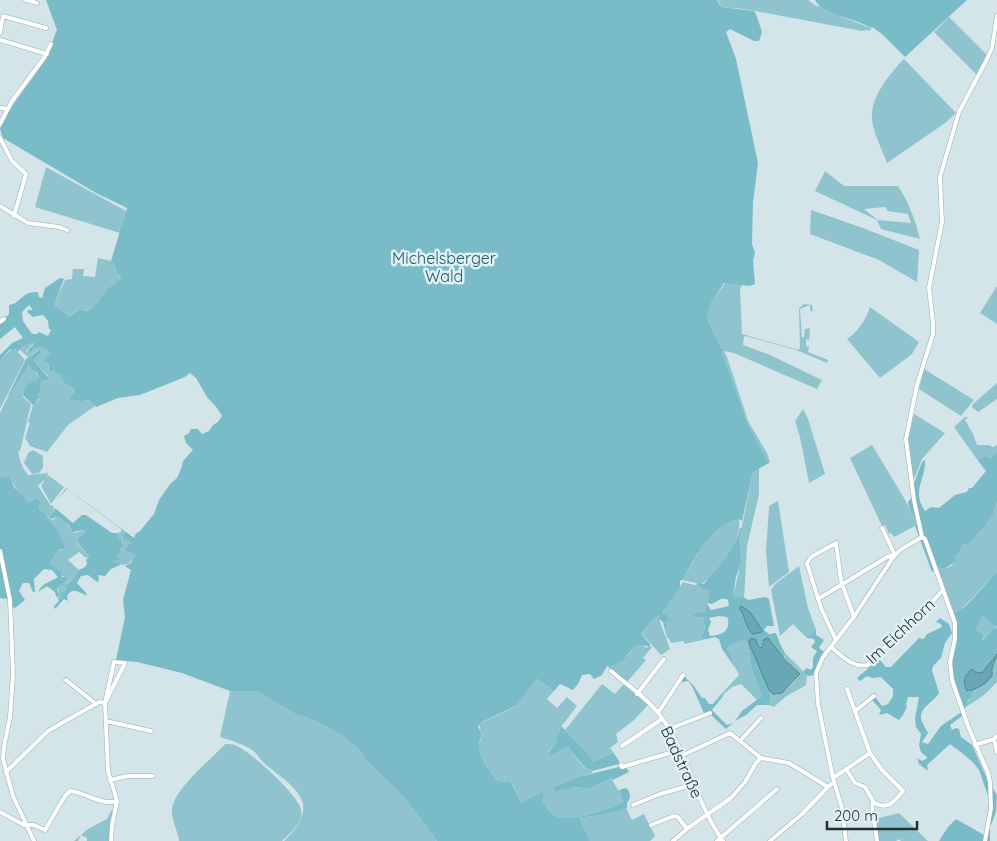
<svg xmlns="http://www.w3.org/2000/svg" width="997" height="841" font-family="Quicksand,sans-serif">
<rect width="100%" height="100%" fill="#d3e5e9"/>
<path fill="#8fc3ce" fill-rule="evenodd" d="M718 0H808L816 6H822L842 17 871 28 870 31 867 30 862 31 744 9 721 7Z
M949 17 987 55 977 75 934 32Z
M904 59 956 113 945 123 887 163C873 127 862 115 886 80 892 73 897 65 904 59Z
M46 167 126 211 120 233 35 207Z
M825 171 844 186H898C908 201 916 221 920 239L881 229 877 220 815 191ZM885 207 888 211 908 214 911 223 878 220 864 209Z
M811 210 863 228 919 250 917 282 879 260 810 234Z
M98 258 111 261 115 266 116 272 121 279 119 283 96 306 85 311 80 309 68 317 54 305 65 280 72 279 73 269H84L83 276 95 277Z
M726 282 742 285 740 289 742 334 798 350 800 348 799 308 804 304 812 305 813 312 810 310V305L800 309 802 338 804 337 805 329 810 328 809 340 806 339V346L809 347 808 352 828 360 827 363 799 351 746 336 744 337 743 345 770 355 822 380 817 389 734 353 724 351 727 357 748 421 767 453 770 462 769 463 747 422 722 352V350L707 318 712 301Z
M997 286V324L980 313Z
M870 307 919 342 912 354 880 378 847 339C857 333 867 318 870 307Z
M32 341 34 343 26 351 27 352 41 347 50 352 51 355 46 362 48 363V369L53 372 61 373 65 384 74 389 73 393 69 397 70 400 82 402 88 399 95 406 68 425 47 452 30 446 25 438 30 423 28 422 33 405 34 406 39 399 37 395 41 390 40 385 43 380H48L49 377 33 360 41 353V351L38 350 28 357 20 350 23 346Z
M11 349H15L25 360 0 409V361Z
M27 367 32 368 39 377 37 380 28 384 23 397 31 404 20 451H18L20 461 21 462 23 468 28 475 48 473 46 478 48 475 64 487 51 504 41 486 45 479 38 486 51 506 53 505C55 511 53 512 49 516V518L52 520 58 517 67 523 71 531 75 533 84 530 86 532 78 538 77 543 89 556 86 558 79 552 68 560 79 570 74 578 66 584 65 593H63L61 598H58L56 596 59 594 58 588 61 583 66 581 64 576 61 577 62 574 50 563 58 550H62L65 546C63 542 62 539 60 535 57 527 48 522 46 514L39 509 40 505 33 499 29 502C20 496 15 488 11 478H0V413L6 400 14 390Z
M924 369 974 400 961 416 919 389Z
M997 383V399L978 412 972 407 973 404Z
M803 409 808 419 825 474 809 483 800 437 795 421Z
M914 414 945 433 922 459 915 477H913L908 438Z
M965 417H968L965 420 973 434 977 445H989L993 447 997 445V453L994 454 991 458 988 456 980 459 979 461 986 472 954 427Z
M872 445 904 498 916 522 915 526 894 537 891 533 889 534 885 525 882 526 850 458Z
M33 450 43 456V468L39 473 32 474 24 463 28 453Z
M759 467V494L747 546 744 598 733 596 739 571V541L753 472Z
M66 488 126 532 122 537 123 539 129 540 131 544 126 548V551L135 555C130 568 121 565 110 563 114 559 121 556 120 549L124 547 117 533 121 532V529L67 489 57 500Z
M778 501 789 572 769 587 766 551 769 508V506Z
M997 502V572L963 608 954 613 936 568 939 567 944 569 951 566 956 560 954 559V557L958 554 963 545 970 543 993 516Z
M739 519C742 543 721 562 707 580L701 584 682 580C695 562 704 536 724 524 728 522 734 521 739 519Z
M799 566 808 608 816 630 807 638 793 624 780 636 771 590 775 584Z
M683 582 702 587 710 592 706 611 704 613 695 614 694 617H705L703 620 705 630 701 636 707 639 684 644V641L671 643 669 638H667L665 630 667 628 664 622 665 620H675L668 619 664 613H662Z
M660 614 659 619 670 649 661 655 642 634 648 624Z
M983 616 992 622 997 628 993 629 981 641 983 637 976 630Z
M739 640H744L747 643 752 670 762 696 757 700 741 684 732 687 712 704 739 675 727 650 730 645Z
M642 645 647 648 650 646 652 647 643 658 646 660 627 682 607 666 611 667 629 654 634 647Z
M786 654 807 675 806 685 785 697 774 707 769 705 771 693C784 697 792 683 800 675L783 657 786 656Z
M997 660V682L984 695 963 709 962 707 967 705C969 693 983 685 991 676L992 668Z
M537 679 554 691 547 699 557 708 567 697 577 706 560 728 558 741 548 752 551 756 568 747 585 769 589 768 592 771V773L574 778 554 787V790L575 787 590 789 611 778 618 790H621L620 793 623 802C611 809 571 822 558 817 551 815 546 806 542 800L521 803 512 783 511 782 498 781 491 773 480 754 478 746 482 737 479 724 515 707Z
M602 684 615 694 623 685H625L648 705 634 720 616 734 618 742 610 748 613 752 594 762 586 751 565 730Z
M230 691H256L297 715C313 717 361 743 366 760L403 796 437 841H284C293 833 305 818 303 804 299 786 275 774 263 762 259 758 257 753 252 750 243 744 230 740 220 737Z
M225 744C229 744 233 744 237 746 252 753 296 793 301 809 304 821 290 834 282 841H179C178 832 173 823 172 814 168 793 212 759 225 744Z
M626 808 632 820 644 814 655 836 650 841H590L579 818 607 814Z
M114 810 110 841H87V838L81 835 78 841H74L88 829 107 819 111 811Z
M899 813 928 841H901L899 839 896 841H879L875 819Z"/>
<path fill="#7abbc8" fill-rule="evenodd" d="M46 0H717L721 7 754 11 756 14 762 32 759 41H754L730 29 726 32 736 59 758 163 753 202 752 244 755 253 753 261 755 284 750 286 724 283 712 301 707 318 722 350V352L747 422 769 463 753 472 742 521 739 519C734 521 728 522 724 525 706 535 693 562 683 579L680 581V587L662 613 666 614 668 619 676 620 665 621 667 629 665 630 663 622 659 619V615L649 623 642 633V635L650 644V647L642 645 634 647 623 660 611 667 607 666 602 675 594 679 590 674 582 675 578 684 573 690 560 684 554 691 537 679 516 706 482 722 478 726C485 740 479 736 479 746 478 755 492 775 498 781L511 782 521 803 542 792 544 794 542 800C546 806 551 815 558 817 571 822 611 809 623 802L620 793 621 789 626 788 629 791 630 798 627 803V808L607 814 579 818 590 841H437L403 796 366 760C361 743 313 717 297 715L256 691H230L182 673 137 662 116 660 125 617 123 600 131 570 125 566 131 563 135 555 126 551V548L131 543 128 540 123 539V535L126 532 134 538 136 533 139 532 154 514 159 500 170 484 177 478 181 469 183 461 193 450 186 443 184 436 189 433 191 429H198L202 434 209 431 213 425 218 422 222 416 217 408 207 397 196 378 190 373 185 377 140 395 118 398 96 407 88 399 82 402 70 400 69 397 74 392V389L65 384 61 374H59L49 370 48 363 44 361 46 357 51 355 50 352 41 347 34 349 30 352 27 351 34 344 33 342 23 346 18 352 15 349H10L0 361V355L12 343 23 338 15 327 0 339V324L6 320V317L9 314V305C22 303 21 291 38 292L39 297 42 298 45 288 60 278 64 279 54 305 69 317 80 309 85 311C99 308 101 293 112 286 117 282 118 283 121 278L116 272 115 266 111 261 127 208 96 193 3 138 0 129C11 102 33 81 47 56 52 48 53 38 57 30ZM29 305 33 310H28L27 312 33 317 43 315 48 321 49 329 51 330 48 336 39 332 37 334H32L23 321 22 312Z
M815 0H967L905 57 882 34 872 27 871 28C859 20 820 13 815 0Z
M39 350 41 351V353L33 360 49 378 48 380H43L40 385 41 390 37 395 39 397 34 406 23 395 27 384 37 380 39 377 37 373 28 366 11 394 7 398 26 359Z
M997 453V502L993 516 970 543 963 545 958 554 954 557 956 561 944 569 938 567 932 572 915 526 916 522 909 507 908 502 911 498 913 501V486L922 462 925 460C926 480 911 490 925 511L931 507 939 508 955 495 967 492 969 488H972L986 471 978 460 987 456 991 458 994 454Z
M8 477 11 478 14 487 27 501 29 502 34 499 39 500 40 503 39 509 46 514C48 522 57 527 60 535 62 539 63 542 65 546L63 549 58 550 50 563 62 573 61 577H67L66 581 62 583 57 589 59 594 58 596H56L55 592 47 586 38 592C42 583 52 581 58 577L52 570 44 569 34 579 35 592H33L29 583H23L19 591 25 600 15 608 12 607 8 599 0 598V478Z
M55 508 73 523 82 515H86L112 533H117L124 547 120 549V554L117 556 119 558V560L110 562 119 563 120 565 111 569 105 576 98 575 99 580 97 582 88 575 81 576 77 583 87 594 86 595C78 593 73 586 67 596L68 601 64 599 55 609 54 606 59 601 58 598H61L62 593 65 592 66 585 74 578 79 570 85 567 87 564 86 560 89 556 77 542 78 538 86 532 84 530 72 532 68 524 58 517 50 519 49 516 54 511Z
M740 528H742L739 541 741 562 736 577 733 596 745 598 748 600 766 597 769 599 774 626H767L764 630 769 634 776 633 780 644 786 655 783 657 768 638 762 641 763 646 761 648 758 645 757 642H749L771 693 769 705H757L746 715 735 721 742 711 762 696 752 670 747 643 744 640C738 640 731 644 727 649L736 669 722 649 719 639 715 637 707 639 701 637 705 629 703 620 705 617H694L693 615 697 613 705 612 707 604 711 610 729 606 728 600C721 596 718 602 711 604L708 603 709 591 696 585 697 583 704 584 707 580C720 564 736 548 740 528ZM719 616 727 617 728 619C730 632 721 635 710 636L708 630 711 622 709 618Z
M997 572V627L983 616 976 630 983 635 982 641 993 629 997 628V654L982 673 975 672 974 669 967 673C965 681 962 686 969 692L977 688 968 700 967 705 963 707 952 672 956 620 954 613 965 607Z
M940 618 949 624 952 633 945 643 941 658 933 666 932 670 939 693C935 701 920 707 921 718 922 723 926 729 928 733L922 742 928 744 941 726 960 713H962V716L950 725 952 730 956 728 959 729 961 737 972 745 988 781 997 795 996 812 991 825 987 821 989 799 979 770C973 760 959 751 950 744L927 765 928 771 919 764 917 758 922 761 926 759 927 757 921 752 919 745 921 734 916 727 915 718 919 697H908L906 704 907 707 903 715 899 720 887 713 879 715 881 710 872 700 875 697 882 706 888 704 893 696V689L881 677 872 678 867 676 860 681 857 678 879 659 886 667H891L919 638 924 639 927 634 942 627 941 624 936 622Z
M816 630V635L824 640 819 648 824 652 817 667 815 675 808 676 803 672 806 668 811 670 813 667V658L817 651 811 647 815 642 814 639 807 638Z
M684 676 694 686 702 698H705L709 704H713L722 695H724L712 710 727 725 733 723 726 729 708 712 704 713 692 686 688 681 683 682 681 681Z
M561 726 586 751 594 762 613 752 619 761V764L592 771 589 768 586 769 568 747 551 756 548 753 556 743Z
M619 767 621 769 626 767 629 772 613 780 611 778 590 789 575 787 556 791 554 790V787L574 778Z
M956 819 984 835 987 834 990 826V841H939L948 827Z"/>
<path fill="#68a8b6" stroke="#54838e" d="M741 606 750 612 762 630V632L753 634C745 628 746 616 739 608Z
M751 638 756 640 758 646 761 648 763 646V640L768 638 785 660 800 674 782 693 773 694 769 690 750 645 749 641Z
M997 654C997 661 993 663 992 669 991 675 994 672 991 677 986 684 974 691 967 691 962 682 964 674 973 669L975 672 982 673Z"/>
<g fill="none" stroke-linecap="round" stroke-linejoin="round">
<defs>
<path id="minor" d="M26 0 37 3
M0 33 3 16 46 28
M0 40 47 54
M0 108 8 109
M0 124 12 101 44 58 51 44
M0 138 12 161 26 174 14 216
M0 206 28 223 59 227 67 230
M0 322 4 319
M0 551 10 600 13 674 10 717 4 747 3 759 13 796 34 841
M818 599 887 557 895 555 882 528
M836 640 821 608 807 563 811 557 836 543 841 581 854 617
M831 647C842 656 852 668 868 665L897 634 914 622 942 591
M611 671C626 684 647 698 659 714 689 753 695 802 723 841
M66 680 96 704
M847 689 870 753 882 770 903 791C894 802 888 811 873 802
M637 694 664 659
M105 703 125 663 114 662 105 703 108 771 117 801 112 825 111 841
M855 711 874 696
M658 713 683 675
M106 721 151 731
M669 729 710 713
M994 739 997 752
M740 741 761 718
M975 745 994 739 997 736
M622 746 662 719
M683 755 730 733 761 758
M761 758 789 763 828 787 834 782
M621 765 622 767 680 750
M846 769 855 783 865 787 873 801 872 807 877 841
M6 772 48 731 99 702 105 703
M833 778 870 753
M110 780 128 776H153
M633 805 660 794 695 784
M0 812 24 825H34L45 830 65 796 70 791C85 792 101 806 117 801
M651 825 674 816 678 817 687 829
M673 841 688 828 731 798 745 782 756 763 761 758
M717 841 777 789
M770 841 802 814 828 787
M846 841 842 808 833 778 818 704 816 673 823 657 853 618 892 559 900 550 922 537
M985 841 991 808 990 782 988 773 968 726 952 680 950 662 955 639V623L925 539 922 537 914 500 906 439 917 385 933 334V323L929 288 942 222 940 177 959 112 986 61 992 48 997 16"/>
</defs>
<use href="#minor" stroke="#9cadb1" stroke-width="5"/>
<use href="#minor" stroke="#fff" stroke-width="4"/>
</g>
<g text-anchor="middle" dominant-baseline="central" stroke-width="5" stroke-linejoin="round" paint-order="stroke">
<g font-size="16" fill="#245a65" stroke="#e0f2f7">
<text x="444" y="258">Michelsberger<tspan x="444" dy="18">Wald</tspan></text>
</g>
<g font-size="16" fill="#272e30" stroke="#e0f2f7">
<text transform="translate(900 631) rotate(-43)">Im Eichhorn</text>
<text transform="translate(682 762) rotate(65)">Badstraße</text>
</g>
</g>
<path d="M827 821v8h90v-8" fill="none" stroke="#272e30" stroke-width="2.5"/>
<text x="834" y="821" font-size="15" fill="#272e30" stroke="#e0f2f7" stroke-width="4" paint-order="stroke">200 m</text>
</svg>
